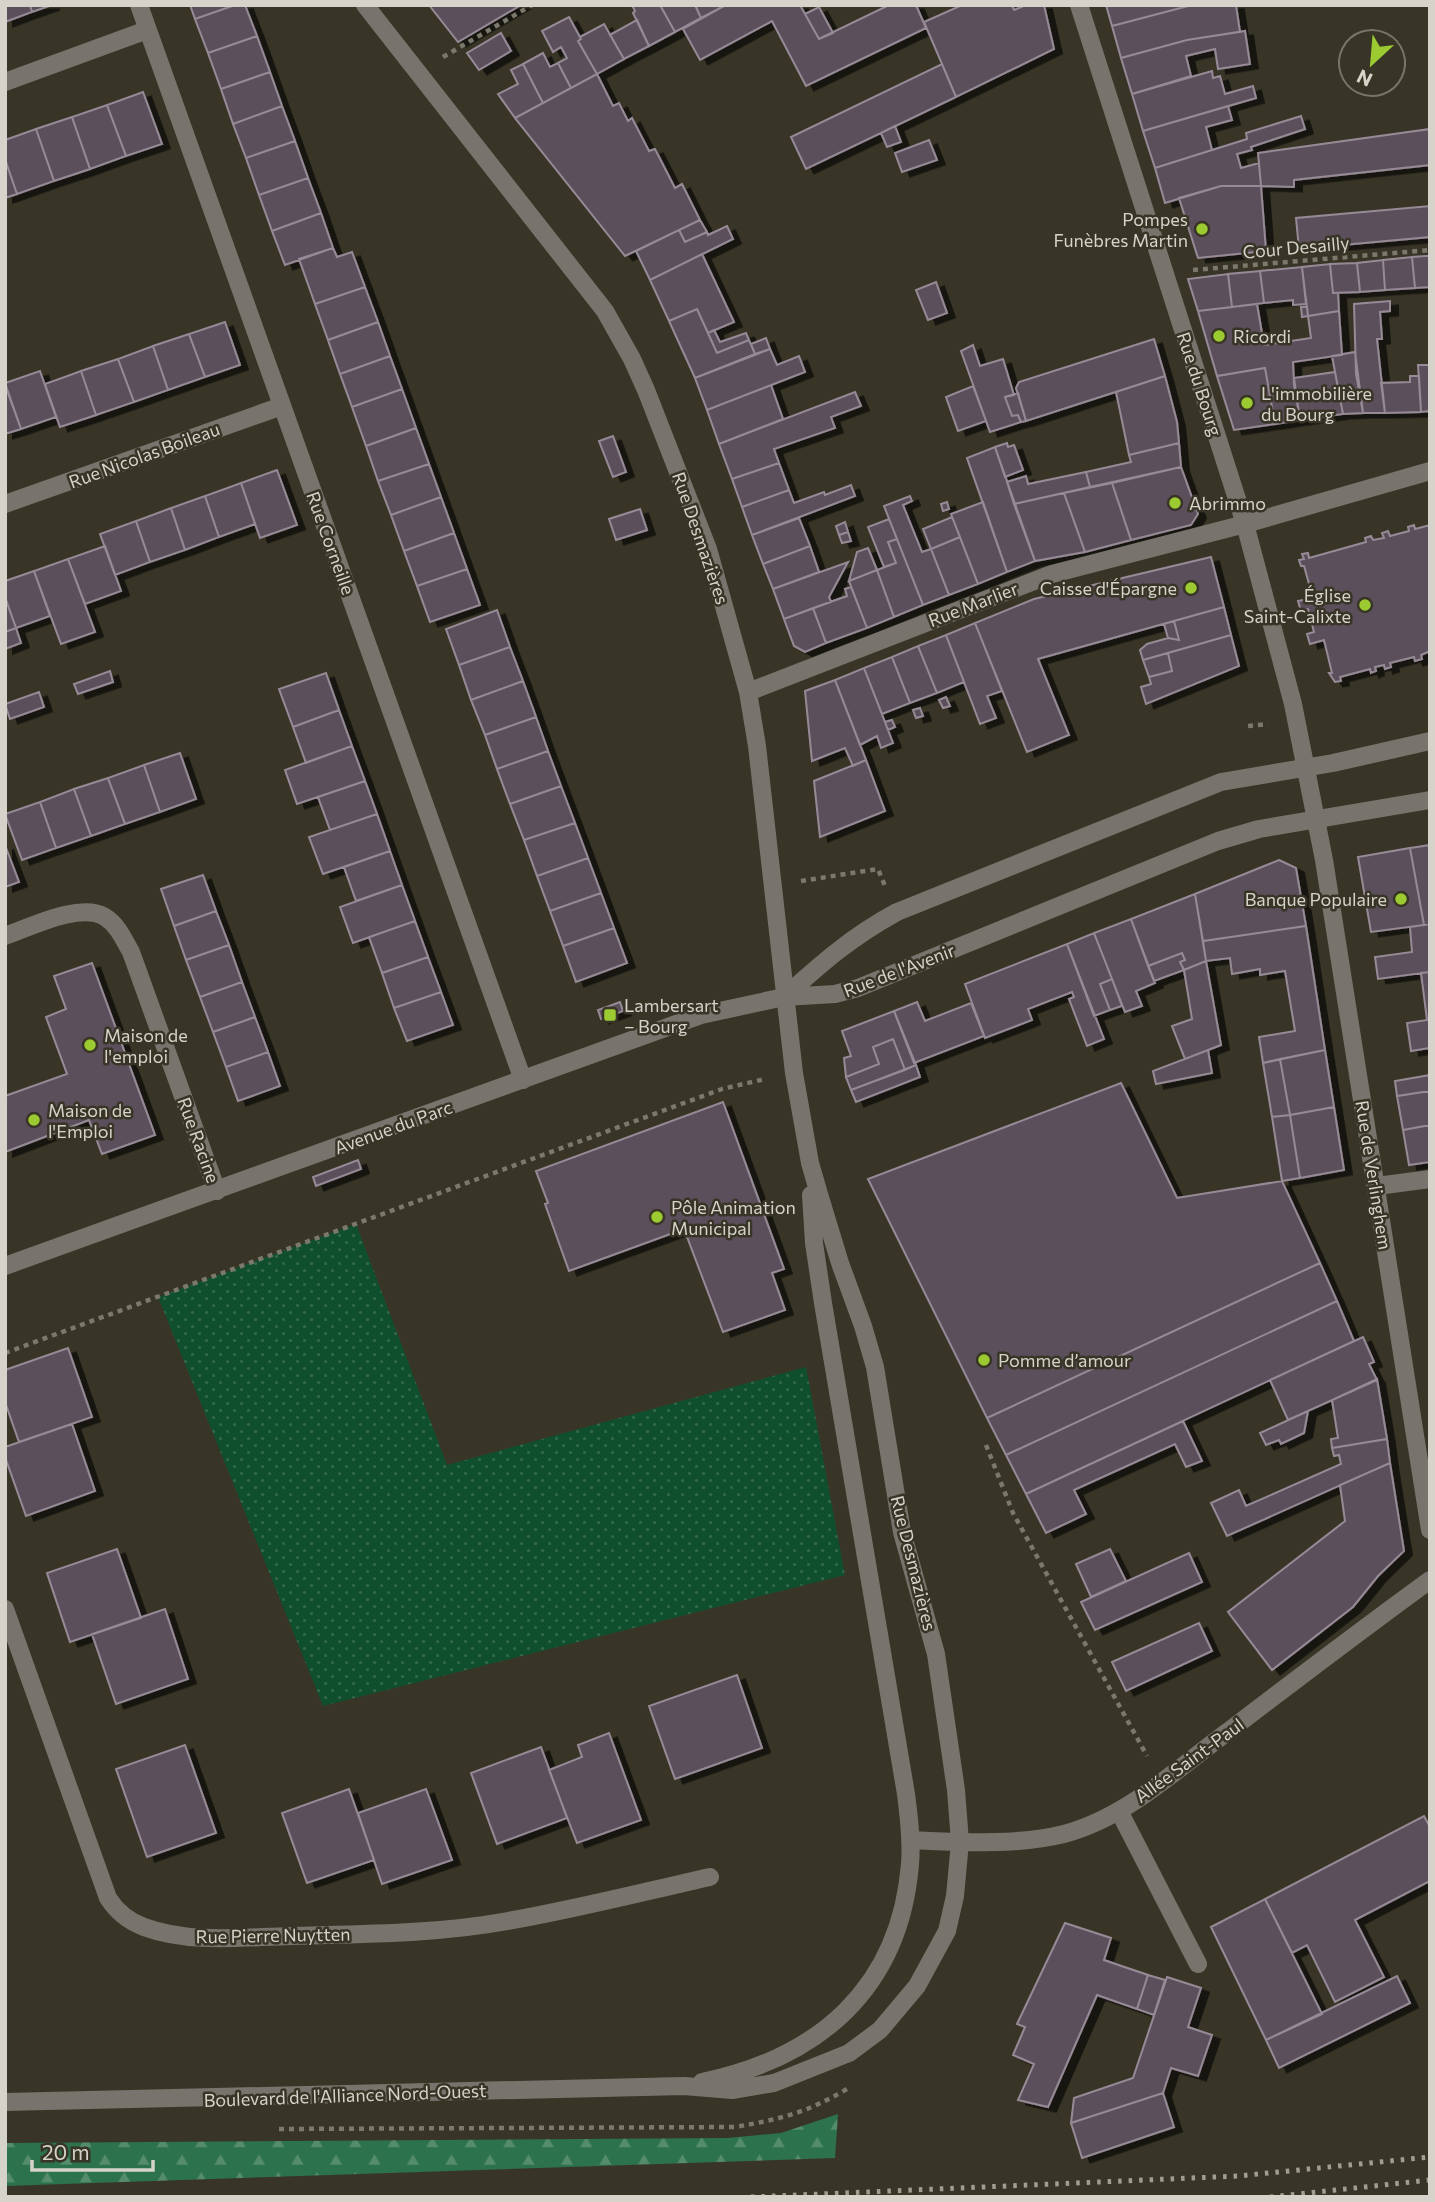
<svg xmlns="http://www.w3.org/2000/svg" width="1435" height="2202" font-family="Commissioner,sans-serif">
<defs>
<pattern id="green-dots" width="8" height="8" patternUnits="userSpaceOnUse" patternTransform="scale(1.75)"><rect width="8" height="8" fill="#104f2e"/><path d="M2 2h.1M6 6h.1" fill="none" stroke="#32674b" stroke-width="1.8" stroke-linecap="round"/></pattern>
<pattern id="forest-firs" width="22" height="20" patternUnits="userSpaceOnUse" patternTransform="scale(1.75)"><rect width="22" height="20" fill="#2c724b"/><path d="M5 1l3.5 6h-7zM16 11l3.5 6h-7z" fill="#548c6c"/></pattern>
<filter id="shadow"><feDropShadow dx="8" dy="4.5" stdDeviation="0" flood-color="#0009"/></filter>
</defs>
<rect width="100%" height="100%" fill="#383526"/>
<path fill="url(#green-dots)" d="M356 1224 447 1465 806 1367 845 1575 323 1706 158 1297Z"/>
<path fill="url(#forest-firs)" d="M838 2114 835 2158 5 2186V2143L728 2138 781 2133Z"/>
<path fill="#5c505c" stroke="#978a97" stroke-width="2" filter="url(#shadow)" d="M5 5H30L32 12 5 22Z
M30 5H52L32 12Z
M190 5H235L195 19Z
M235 5H245L257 36 208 53 195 19Z
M429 5H521L458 42Z
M632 5H660L675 32 649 46 633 13 635 11Z
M660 5H695L701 18 675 32Z
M695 5H726L701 18Z
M726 5H800L819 39 889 5H916L926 28 806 86 772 21 700 60 683 29Z
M962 5H1012L1014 10 1026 5H1044L1054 49 956 97 924 22Z
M1106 5H1192L1112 26Z
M1192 5H1236L1240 32 1187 40 1121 58 1112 26Z
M819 7 833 33 819 39 805 14Z
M569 17 581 39 578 41 597 74 571 88 558 63 567 58 561 47 553 52 542 31Z
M637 20 649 46 624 59 610 35Z
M604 24 624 59 597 74 578 41 581 39 580 37Z
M1245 31 1250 64 1218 69 1215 49 1186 56 1191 76 1132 94 1121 58 1187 40Z
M501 33 511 51 479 70 467 53Z
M257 36 270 72 221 89 208 53Z
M543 53 550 67 558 63 571 88 543 103 523 64Z
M523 64 543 103 515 118 498 94 518 84 511 70Z
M942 64 956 97 806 169 791 137Z
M1212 71 1213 78 1220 76 1225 94 1253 86 1256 98 1143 131 1132 94Z
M270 72 282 106 233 124 221 89Z
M597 74 613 106 619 103 628 121 632 118 649 151 655 149 675 188 682 184 700 220 625 256 515 118Z
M143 92 162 144 126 156 107 105Z
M107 105 126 156 90 169 72 117Z
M282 106 295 141 246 158 233 124Z
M1228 106 1232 120 1206 127 1212 150 1155 168 1143 131Z
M1301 116 1305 129 1251 147 1252 150 1237 154 1241 168 1259 163 1261 186H1221L1165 203 1155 168 1247 139 1246 133Z
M72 117 90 169 54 181 36 129Z
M895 126 901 142 887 147 881 133Z
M36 129 54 181 17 194 5 159V140Z
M1430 129V165L1294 180V187L1261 186 1258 153Z
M929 140 937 160 902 172 895 153Z
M295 141 308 178 259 195 246 158Z
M5 159 17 194 5 198Z
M308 178 321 213 272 231 259 195Z
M1221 186H1261L1266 251 1198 258 1179 198Z
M1430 206V237L1299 249 1296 218Z
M321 213 333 248 285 265 272 231Z
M700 220 707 232 685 242 679 230Z
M727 226 733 239 650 280 636 251 679 230 685 242 707 232 708 235Z
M333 248 337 257 352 252 365 287 315 304 299 259Z
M702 254 734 322 708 333 697 309 669 321 650 280Z
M1426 256H1430V287L1415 288 1412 257Z
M1412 257 1415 288 1385 290 1383 260Z
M1383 260 1385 290 1360 292 1357 263Z
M1357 263 1360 292 1333 293 1330 264Z
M1330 264 1333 293H1338L1339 311 1308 316 1302 267Z
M1302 267 1306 304 1293 305V300L1264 303 1260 271Z
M1260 271 1264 303 1232 307 1228 274Z
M1228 274 1232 307 1198 311 1188 279Z
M936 282 947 313 928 320 916 290Z
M365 287 378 322 328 340 315 304Z
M1390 301V311L1380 312 1382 339H1377L1385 413H1363L1356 374 1354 304Z
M1257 304 1264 345 1311 338 1308 316 1339 311 1342 355 1293 362 1294 384 1300 420 1275 424 1265 368 1217 376 1198 311Z
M1301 307H1307L1308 316 1302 317Z
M697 309 717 353 749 340 755 354 695 378 669 321Z
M225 322 240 365 205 377 189 334Z
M378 322 390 356 340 374 328 340Z
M714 330 720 342 746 333 749 340 717 353 708 333Z
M189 334 205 377 168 390 153 346Z
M766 338 770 349 755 354 751 344Z
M1154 339 1165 376 1026 421 1016 388 1019 382Z
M973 345 980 366 1003 359 1014 395 1005 397 1012 416 1018 415 1021 422 990 432 961 351Z
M153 346 168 390 134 402 118 359Z
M770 349 777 365 799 356 805 372 707 410 695 378Z
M1355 352 1363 413 1343 414 1332 356Z
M390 356 402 389 352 407 340 374Z
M118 359 134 402 96 415 81 371Z
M1418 365H1430V411L1421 412Z
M1265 368 1275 424 1234 430 1217 376Z
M40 371 56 417 21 429 5 383Z
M81 371 96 415 60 427 45 384Z
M1335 372 1343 414 1300 420 1294 378Z
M1165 376 1177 422 1179 443 1129 455 1116 392Z
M1410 376H1419L1421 412 1385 413 1381 383 1410 382Z
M5 385 21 429 5 434Z
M771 385 783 419 719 444 707 410Z
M973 386 986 421 958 431 946 397Z
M402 389 416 428 366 446 352 407Z
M855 392 861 406 831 417 835 428 774 449 779 463 732 479 719 444Z
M1018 393 1026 421 1021 422 1018 415 1012 416 1005 397Z
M416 428 429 464 378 481 366 446Z
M613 436 626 472 613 477 599 441Z
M1007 443 1008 447 1014 445 1023 470 1005 477 995 447Z
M1179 443 1181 467 1090 487 1086 472 1131 462 1129 455Z
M995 447 1035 561 1007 572 967 458Z
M779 463 789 490 742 507 732 479Z
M429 464 441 497 391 515 378 481Z
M1181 467 1198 514 1191 525 1131 540 1112 483Z
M277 470 297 525 260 538 241 483Z
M1086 472 1090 487 1014 504 1007 482 1026 476 1028 484Z
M241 483 255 524 219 537 205 496Z
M1112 483 1131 540 1085 552 1064 493Z
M851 485 855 496 752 535 742 507 789 490 794 503 824 492 825 495Z
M1064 493 1085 552 1035 561 1014 504Z
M205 496 219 537 185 550 171 508Z
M910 496 912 501 903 505 922 552 931 549 949 595 923 605 884 506Z
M441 497 454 533 404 551 391 515Z
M947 502 949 509 943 511 941 504Z
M983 502 1007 572 978 584 951 514Z
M171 508 185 550 150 562 136 521Z
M640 509 647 530 616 540 609 519Z
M952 517 960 537 931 549 923 529Z
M799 518 810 546 763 564 752 535Z
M889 519 897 539 888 542 896 563 884 567 868 527Z
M136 521 150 562 115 575 100 534Z
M845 522 848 532 839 535 836 526Z
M1414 525 1415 529 1430 525V651L1421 655 1422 659 1415 661 1414 657 1390 663 1391 667 1385 669 1384 665 1375 667 1376 671 1371 673 1370 669 1340 677 1341 681 1335 682 1329 673H1332L1324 640 1310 644 1307 634 1314 632 1308 609 1301 611 1298 601 1313 598 1304 566H1301L1299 560 1304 559 1302 554 1308 553 1309 558 1366 542 1365 538 1371 536 1373 540 1384 538 1382 533 1388 531 1390 536 1409 531 1408 527Z
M848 532 851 541 842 543 839 535Z
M454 533 467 569 417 586 404 551Z
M960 537 978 584 949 595 931 549Z
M897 539 923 605 894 617 877 570 896 563 888 542Z
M105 546 121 591 85 604 68 559Z
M810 546 819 572 773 589 763 564Z
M868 548 877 570 849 581 857 552Z
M1211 557 1224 607 1038 659 1069 735 1027 752 975 623 1034 599Z
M68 559 95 632 61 644 34 571Z
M848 562 829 597 831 602 784 619 773 589Z
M467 569 480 605 430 622 417 586Z
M877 570 894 617 867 628 849 581Z
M34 571 50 616 16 628 5 597V581Z
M851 587 867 628 826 643 813 608 847 596 845 589Z
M5 597 16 628 5 632Z
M1224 607 1231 635 1143 660 1140 650 1147 644 1168 638 1179 640 1174 621Z
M813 608 826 643 805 652 794 646 784 619Z
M497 610 510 647 459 665 446 629Z
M1174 621 1179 640 1168 638 1164 624Z
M975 623 1002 691 987 696 996 718 980 724 946 635Z
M16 628 21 643 5 649V632Z
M946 635 964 682 937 693 918 646Z
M1231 635 1239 666 1146 704 1141 687 1151 684 1149 677 1172 671 1168 653Z
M918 646 937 693 910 703 892 657Z
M510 647 523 681 471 700 459 665Z
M1168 653 1172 671 1149 677 1143 660Z
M892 657 910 703 882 714 864 668Z
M864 668 893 743 881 748 877 736 860 745 835 680Z
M110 671 113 682 78 694 74 684Z
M326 673 339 710 293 727 279 689Z
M835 680 866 760 853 766 845 748 812 761 805 691Z
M523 681 536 717 485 735 471 700Z
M39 692 44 707 10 719 5 704Z
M946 697 950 706 943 708 939 700Z
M920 708 923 716 916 718 913 710Z
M339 710 352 746 306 763 293 727Z
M536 717 548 751 497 769 485 735Z
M892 720 895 727 888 730 885 722Z
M352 746 365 781 297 804 285 770Z
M548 751 561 786 510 804 497 769Z
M180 753 196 799 160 812 144 765Z
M866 760 885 811 820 837 814 781Z
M144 765 160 812 125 824 108 778Z
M108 778 125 824 91 836 74 789Z
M365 781 377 814 330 830 318 797Z
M561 786 575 823 524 840 510 804Z
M74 789 91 836 56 848 40 802Z
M40 802 56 848 22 860 5 814Z
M377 814 390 851 323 874 309 837Z
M575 823 588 858 537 876 524 840Z
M5 845 19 882 5 887Z
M1430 845V924L1424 925 1410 848Z
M1410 848 1424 925 1371 932 1358 857Z
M390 851 402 885 356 901 344 867Z
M588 858 601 893 550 911 537 876Z
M1279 860 1296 868 1306 926 1203 941 1195 894Z
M203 875 216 911 174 926 161 889Z
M402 885 415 921 353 943 340 907Z
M601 893 614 928 563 946 550 911Z
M1195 894 1206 961 1184 970 1180 962 1185 960 1182 953 1148 966 1131 919Z
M216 911 229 945 186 960 174 926Z
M1131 919 1155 983 1136 991 1142 1006 1125 1012 1094 933Z
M415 921 428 957 382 973 369 937Z
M1430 924V972L1378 979 1375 957 1412 952 1410 927Z
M1306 926 1325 1050 1263 1063 1259 1037 1295 1031 1285 971 1260 975V969L1232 974 1230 958 1206 961 1203 941Z
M614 928 627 963 576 982 563 946Z
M1094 933 1112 979 1100 984 1110 1010 1094 1016 1067 944Z
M1067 944 1104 1039 1087 1046 1069 999 1074 997 1072 992 1028 1009 1032 1020 985 1038 965 984Z
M229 945 242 982 200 997 186 960Z
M1182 953 1185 960 1180 962 1184 970 1154 981 1148 966Z
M428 957 441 992 394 1008 382 973Z
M1206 961 1221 1045 1185 1059 1172 1026 1192 1019 1184 970Z
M92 963 155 1135 102 1154 89 1120 5 1152V1096L67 1074 46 1017 66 1009 54 976Z
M1430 972V1048L1411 1051 1407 1023 1427 1020 1421 973Z
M1112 979 1122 1006 1110 1010 1100 984Z
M242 982 255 1017 213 1032 200 997Z
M441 992 453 1025 407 1041 394 1008Z
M620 1002 623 1011 601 1019 598 1010Z
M917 1002 925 1021 971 1003 984 1036 914 1063 894 1011Z
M894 1011 916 1065 905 1070 893 1039 873 1047 879 1064 846 1077 844 1058 851 1056 842 1031Z
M255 1017 268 1052 226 1067 213 1032Z
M893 1039 905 1070 851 1090 846 1077 879 1064 873 1047Z
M1208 1050 1212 1073 1156 1084 1153 1071Z
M1325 1050 1334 1107 1290 1115 1280 1059Z
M268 1052 280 1086 238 1101 226 1067Z
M1280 1059 1290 1115 1272 1117 1263 1063Z
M916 1065 920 1077 856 1102 851 1090Z
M1430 1075V1091L1397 1096 1395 1081Z
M1121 1083 1177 1198 1282 1181 1320 1263 987 1418 868 1179Z
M1430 1091V1125L1403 1130 1397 1096Z
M723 1102 784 1269 772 1273 785 1310 723 1332 684 1229 569 1271 545 1204 548 1203 536 1171Z
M1334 1107 1344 1170 1300 1178 1290 1115Z
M1290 1115 1300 1178 1282 1181 1272 1117Z
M1430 1125V1162L1409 1165 1403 1130Z
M358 1160 361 1169 316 1186 313 1177Z
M1320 1263 1337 1301 1006 1455 987 1418Z
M1337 1301 1354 1341 1026 1494 1006 1455Z
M1363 1337 1374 1362 1369 1364 1377 1380 1288 1420 1270 1380Z
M68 1348 92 1417 19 1442 5 1402V1370Z
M1377 1379 1387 1439 1332 1448 1331 1439 1338 1438 1332 1400Z
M1308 1411 1304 1433 1281 1444 1279 1440 1266 1445 1260 1433Z
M1183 1421 1202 1461 1186 1467 1175 1444 1074 1490 1086 1514 1046 1533 1026 1494Z
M72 1424 95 1491 26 1516 5 1457V1447Z
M1387 1439 1390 1463 1227 1536 1211 1503 1239 1490 1246 1506 1341 1464 1339 1455 1334 1456 1332 1448Z
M1390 1463 1404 1551 1378 1576 1353 1607 1272 1670 1228 1612 1345 1521 1340 1485Z
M117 1549 141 1618 70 1642 47 1573Z
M1110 1549 1126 1581 1091 1597 1076 1564Z
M1189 1553 1202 1582 1095 1630 1081 1602Z
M165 1609 188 1679 116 1704 92 1634Z
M1199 1623 1212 1651 1126 1691 1112 1662Z
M737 1675 762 1748 675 1779 649 1706Z
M609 1733 641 1820 577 1843 549 1770 582 1757 578 1745Z
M185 1745 216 1833 147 1857 116 1769Z
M541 1747 567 1818 497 1844 471 1773Z
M349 1789 374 1860 307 1883 282 1813Z
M426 1789 452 1860 382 1884 358 1813Z
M1424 1816 1430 1827V1881L1355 1920 1384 1977 1335 2002 1307 1945 1292 1953 1265 1899Z
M1265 1899 1322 2014 1266 2040 1211 1927Z
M1065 1923 1111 1938 1104 1960 1148 1975 1137 2009 1097 1995 1048 2107 1018 2100 1034 2064 1013 2055 1025 2027 1017 2024Z
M1148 1975 1165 1980 1154 2015 1137 2009Z
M1397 1976 1410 2003 1279 2068 1266 2040Z
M1167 1977 1201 1988 1188 2027 1212 2035 1198 2076 1171 2068 1163 2093 1071 2123 1074 2098 1133 2078Z
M1163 2093 1174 2127 1082 2158 1071 2123Z"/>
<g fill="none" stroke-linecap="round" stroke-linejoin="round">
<path stroke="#7b786c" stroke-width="4.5" stroke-dasharray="5 5" stroke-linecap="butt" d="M443 57 532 5
M1193 270 1430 250
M1248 726 1268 724
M801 881 878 869 885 886
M5 1353 722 1089 765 1079
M986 1445 1013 1513 1147 1756
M279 2129 735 2127C781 2119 806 2113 847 2089"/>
<path stroke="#78746d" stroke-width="18" d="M139 5 523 1080
M1079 5 1245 524 1293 704 1324 860 1430 1530
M5 82 147 30
M5 504 282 406
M748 692 1052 574 1245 524 1430 471
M5 936C31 927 80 902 105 917 118 925 124 940 131 952L217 1191
M784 997C822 963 851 937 897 912L1221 782 1333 763 1430 741
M1377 1186 1430 1179
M5 1266 701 1015 784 997 835 994 858 988 1218 841 1259 829 1430 800
M5 1609 108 1898C117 1912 128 1921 144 1927 190 1944 244 1937 291 1936 364 1934 437 1934 508 1921 576 1909 643 1892 710 1877
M1119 1811 1198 1964
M910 1840C960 1842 1015 1846 1064 1834 1125 1818 1176 1770 1226 1733 1293 1682 1361 1630 1430 1580
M702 2082C819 2058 900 1988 910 1864 912 1841 909 1817 906 1794L823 1303 814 1243 811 1195
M5 2102 684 2086 732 2090 774 2083 849 2053 880 2030 917 1986 947 1931 955 1896 960 1842 956 1790 936 1654 902 1532 875 1367 863 1326 840 1263 819 1194 810 1163 794 1073 757 746 748 692 708 549 646 390 632 359 605 311 365 5"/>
<path stroke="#a09e93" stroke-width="5" stroke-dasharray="3.5 7" stroke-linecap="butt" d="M751 2197 1238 2176 1430 2157
M1270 2197 1430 2180"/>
</g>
<g fill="#9cca31" stroke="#383526" stroke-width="2.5">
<circle cx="1202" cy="229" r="7"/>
<circle cx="1219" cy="336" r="7"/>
<circle cx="1247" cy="403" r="7"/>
<circle cx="1175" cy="503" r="7"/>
<circle cx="1191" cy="588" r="7"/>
<circle cx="1365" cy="605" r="7"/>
<circle cx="1401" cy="899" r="7"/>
<rect x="603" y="1008" width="14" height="14" rx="3.5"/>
<circle cx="90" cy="1045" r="7"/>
<circle cx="34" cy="1120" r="7"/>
<circle cx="657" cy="1217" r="7"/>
<circle cx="984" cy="1360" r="7"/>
</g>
<g text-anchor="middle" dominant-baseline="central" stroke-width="5" stroke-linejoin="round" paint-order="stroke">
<g font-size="18" fill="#d5d3ca" stroke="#383526" text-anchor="start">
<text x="1188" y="219" text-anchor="end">Pompes<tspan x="1188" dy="21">Funèbres Martin</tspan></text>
<text x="1233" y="336">Ricordi</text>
<text x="1261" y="393">L'immobilière<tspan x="1261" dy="21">du Bourg</tspan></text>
<text x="1189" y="503">Abrimmo</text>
<text x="1177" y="588" text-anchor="end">Caisse d'Épargne</text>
<text x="1351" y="595" text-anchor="end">Église<tspan x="1351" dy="21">Saint-Calixte</tspan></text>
<text x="1387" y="899" text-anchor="end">Banque Populaire</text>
<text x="624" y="1005">Lambersart<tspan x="624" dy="21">– Bourg</tspan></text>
<text x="104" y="1035">Maison de<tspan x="104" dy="21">l'emploi</tspan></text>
<text x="48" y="1110">Maison de<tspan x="48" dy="21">l'Emploi</tspan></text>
<text x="671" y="1207">Pôle Animation<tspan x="671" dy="21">Municipal</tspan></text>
<text x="998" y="1360">Pomme d’amour</text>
</g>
<g font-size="18" fill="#d5d3ca" stroke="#383526">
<text transform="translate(1296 247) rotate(-5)">Cour Desailly</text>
<text transform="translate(1200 384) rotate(72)">Rue du Bourg</text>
<text transform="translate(144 455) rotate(-20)">Rue Nicolas Boileau</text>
<text transform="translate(701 538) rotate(71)">Rue Desmazières</text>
<text transform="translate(331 543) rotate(70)">Rue Corneille</text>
<text transform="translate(973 604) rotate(-21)">Rue Marlier</text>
<text transform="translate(899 970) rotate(-21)">Rue de l'Avenir</text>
<text transform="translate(393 1127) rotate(-20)">Avenue du Parc</text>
<text transform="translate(199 1140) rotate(70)">Rue Racine</text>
<text transform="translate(1374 1175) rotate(81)">Rue de Verlinghem</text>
<text transform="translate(914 1563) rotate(76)">Rue Desmazières</text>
<text transform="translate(1189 1760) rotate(-36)">Allée Saint-Paul</text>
<text transform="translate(273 1935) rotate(-1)">Rue Pierre Nuytten</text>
<text transform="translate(345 2095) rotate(-2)">Boulevard de l'Alliance Nord-Ouest</text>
</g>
</g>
<rect width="1435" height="2202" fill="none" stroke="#d5d3ca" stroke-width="14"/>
<g transform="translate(1372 63) rotate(206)"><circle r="33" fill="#383526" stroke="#777468" stroke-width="2"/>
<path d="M0-5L12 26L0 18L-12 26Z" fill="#9cca31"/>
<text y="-10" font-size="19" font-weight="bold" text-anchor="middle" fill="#d5d3ca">N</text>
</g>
<path d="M32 2160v10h121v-10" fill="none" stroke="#d5d3ca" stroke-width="3.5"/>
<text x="42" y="2160" font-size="21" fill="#d5d3ca" stroke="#383526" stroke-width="5" paint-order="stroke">20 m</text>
</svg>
